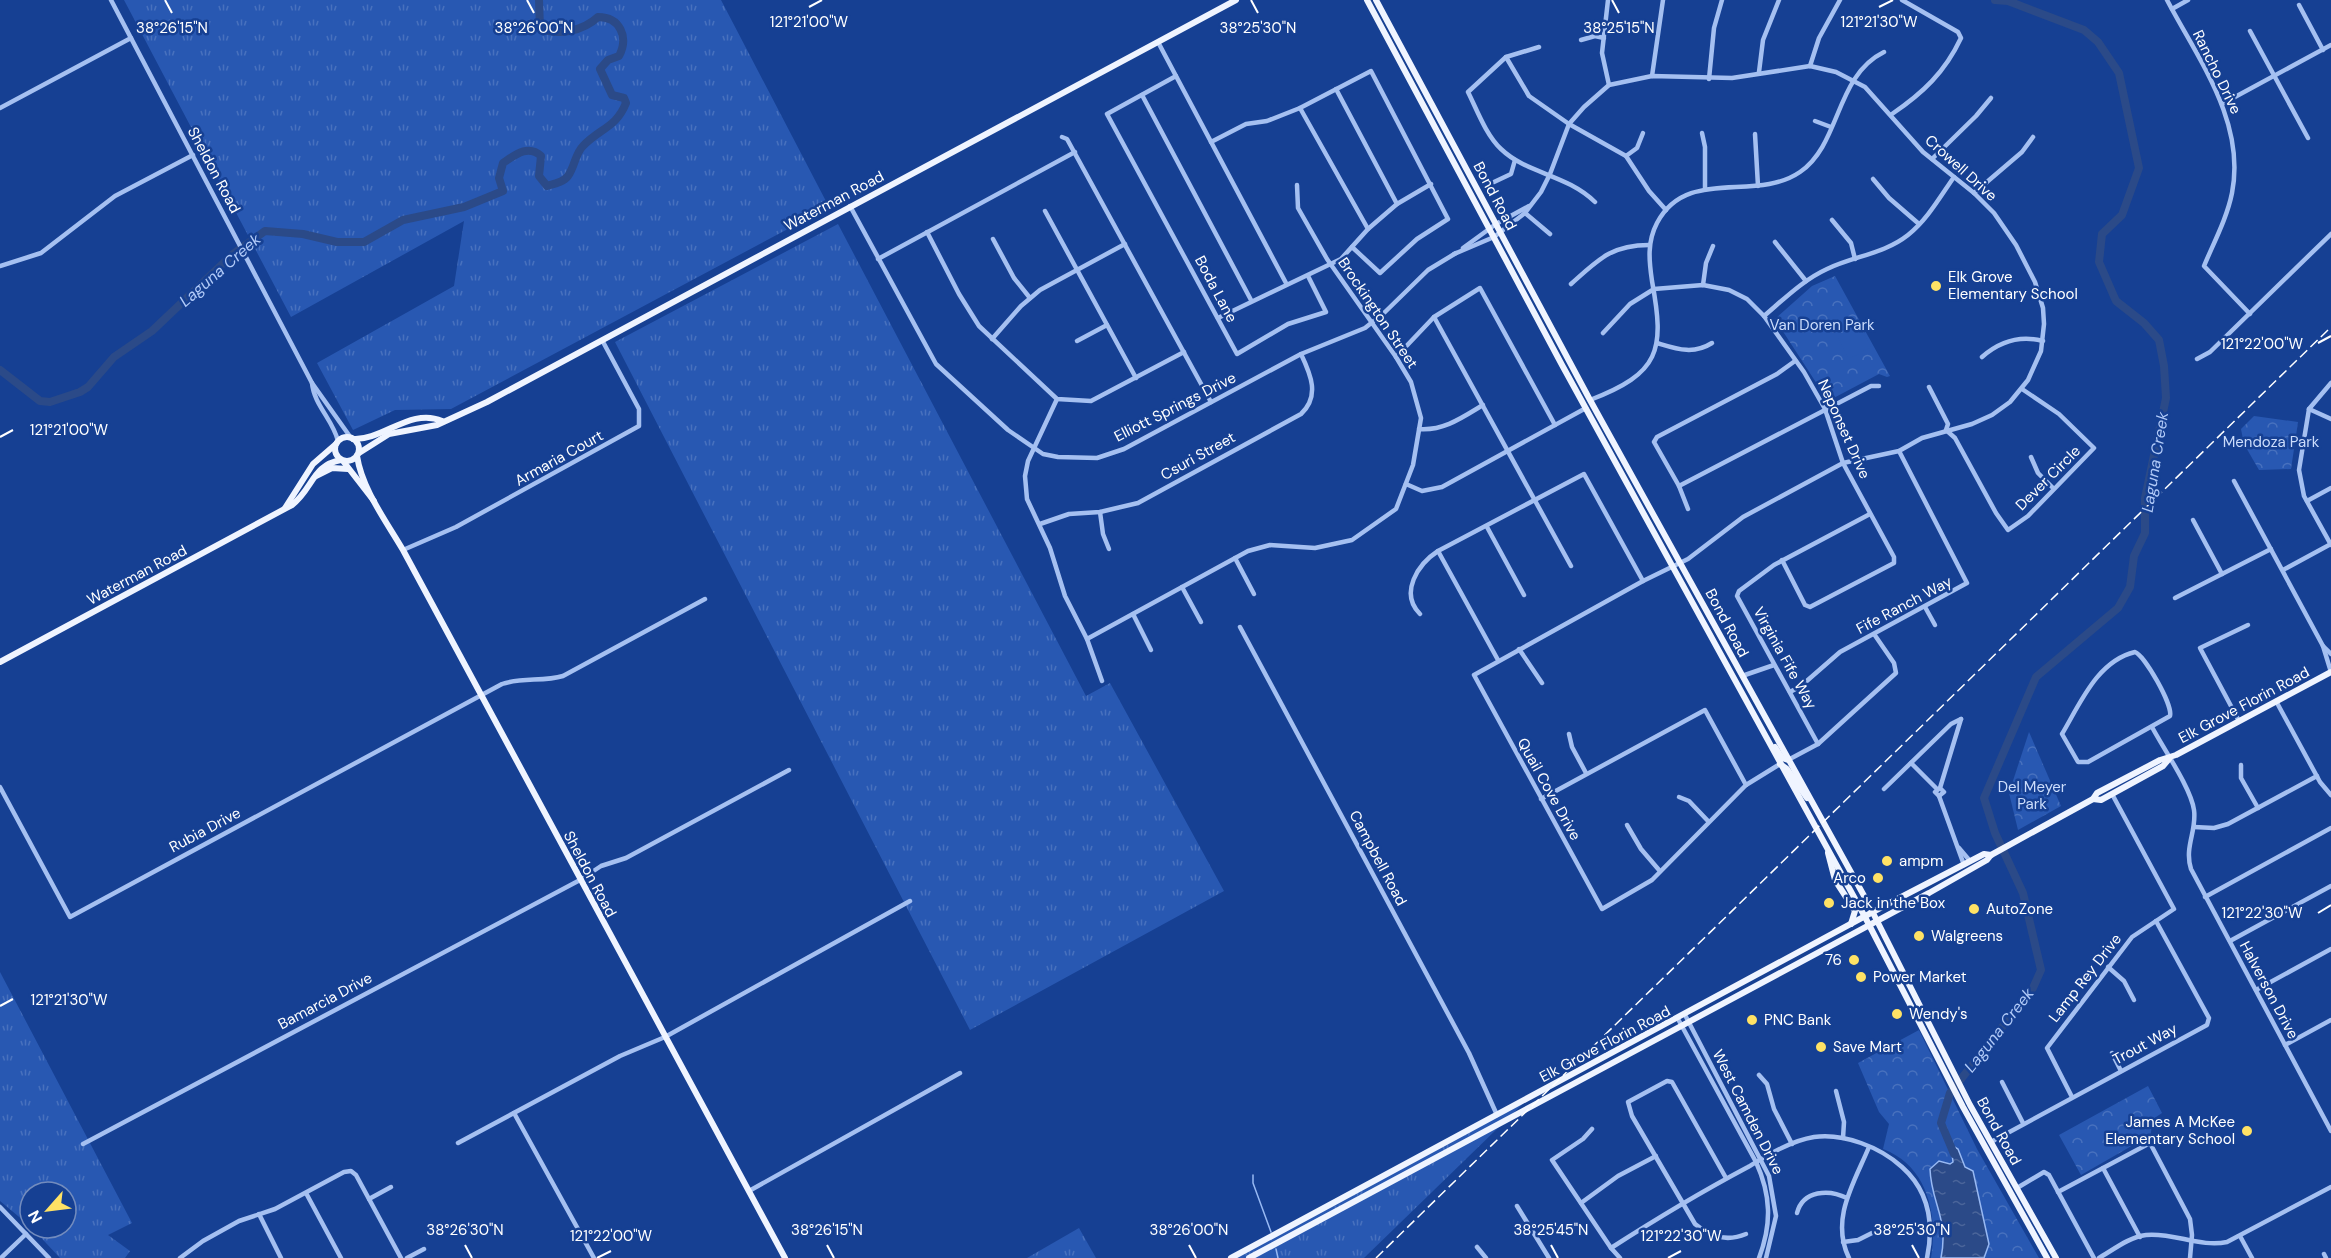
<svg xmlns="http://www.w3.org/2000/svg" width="2331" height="1258" font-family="'DM Sans',sans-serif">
<defs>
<pattern id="grass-tufts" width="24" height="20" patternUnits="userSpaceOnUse" patternTransform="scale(1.5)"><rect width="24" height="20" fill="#2858b2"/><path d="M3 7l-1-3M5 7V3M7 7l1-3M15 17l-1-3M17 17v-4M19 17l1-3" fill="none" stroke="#4871be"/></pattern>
<pattern id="park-crowns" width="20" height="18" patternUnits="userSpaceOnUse" patternTransform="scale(1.5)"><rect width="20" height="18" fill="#2858b2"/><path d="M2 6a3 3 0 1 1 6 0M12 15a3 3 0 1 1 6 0" fill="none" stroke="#4871be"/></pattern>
<pattern id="water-ripples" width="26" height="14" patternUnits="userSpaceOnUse" patternTransform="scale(1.5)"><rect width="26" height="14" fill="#2b4a88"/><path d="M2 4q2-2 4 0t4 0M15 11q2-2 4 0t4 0" fill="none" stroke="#4b659a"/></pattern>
</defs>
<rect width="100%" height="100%" fill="#164093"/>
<g fill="url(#grass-tufts)">
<path d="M124,0H721L829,207L451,409L395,410L353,430L317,363L454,286L464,221L291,317Z"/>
<path d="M838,224L1086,696L1110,683L1224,891L970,1030L615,342Z"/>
<path d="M0,972L132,1223L108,1235L130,1251L125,1258H60L32,1228H66V1192H30V1226L0,1201Z"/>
<path d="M1536,1091L1364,1258H1227Z"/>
<path d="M1079,1228L1096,1258H1027Z"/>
</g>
<g fill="url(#park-crowns)">
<path d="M1835,276L1890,376L1887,377L1879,374L1828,401L1775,319L1812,286Z"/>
<path d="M2254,416L2298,422L2291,469L2259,470L2244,444L2241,429Z"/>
<path d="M2029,732L2061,806L2018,830L2009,793Z"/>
<path d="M1919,1030L1977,1149L2039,1258H1931C1938,1215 1928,1166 1883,1149L1889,1124L1879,1112L1858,1063Z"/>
<path d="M2148,1086L2162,1113L2153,1119L2150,1138L2142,1140L2081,1175L2059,1135Z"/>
</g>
<path fill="#2858b2" d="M1859,325L1871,347L1849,359L1837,336Z"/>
<path fill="url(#water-ripples)" stroke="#98b9f3" stroke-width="1.5" d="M1951,1145L1958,1149L1965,1167L1973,1171L1989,1244L1984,1258H1941C1949,1218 1931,1203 1930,1169L1939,1161L1950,1164L1953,1162Z"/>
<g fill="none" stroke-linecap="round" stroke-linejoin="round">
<g stroke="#98b9f3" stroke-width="1.5">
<path d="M1253,1175V1183L1271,1232"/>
<path d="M1276,1249L1278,1258"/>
</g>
<g stroke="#2b4a88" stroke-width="8">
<path d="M0,370L40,401L50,402L80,392L88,387L114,357L152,331L233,254L265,231L303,234L337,242H364L403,220L464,207L503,191L499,178L503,163C515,155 528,144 541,156L539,176L547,186C554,184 564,182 568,176C575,166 575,154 583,146C600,128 616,128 626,103L624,98L612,95L600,69L608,60L619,56C629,37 620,17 598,17C583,31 558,36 540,28L539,0"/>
<path d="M1954,1154L1941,1123L1950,1093L2033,988L2041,970L2023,893L1995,833L1984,798L2036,677L2118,608L2130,587L2134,556L2145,533V498L2166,398L2164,366L2159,340L2144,323L2116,301L2099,262L2102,234L2122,215L2139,168L2119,73L2098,42L2084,30L2008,1L1995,0"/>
</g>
<g stroke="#a5c0f1" stroke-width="4.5">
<path d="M111,0L312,383L351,438"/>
<path d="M1608,0L1602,53L1609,85"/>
<path d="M2167,0C2198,59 2246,122 2232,193C2227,218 2214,242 2204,266L2250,314"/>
<path d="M2299,5L2323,50"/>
<path d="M2172,9L2188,0"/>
<path d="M2250,31L2308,138"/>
<path d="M1581,40L1595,36L1604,38"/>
<path d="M1158,42L1176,76"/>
<path d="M1539,47L1506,57L1468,92C1477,110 1486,135 1501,149C1527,174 1566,174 1595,202"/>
<path d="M1506,57L1529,96L1569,124L1626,156L1649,191L1666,210"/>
<path d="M1810,66L1819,38L1840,0"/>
<path d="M1759,72L1763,40L1779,0"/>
<path d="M1652,76L1663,0"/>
<path d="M1709,79L1714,28L1722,0"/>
<path d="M1336,89L1397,204"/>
<path d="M1142,95L1251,300"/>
<path d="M2222,104L2331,45"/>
<path d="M0,108L131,38"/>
<path d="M1300,108L1368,229"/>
<path d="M1892,114C1923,93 1945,72 1961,38L1958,32L1902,0"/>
<path d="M1815,121L1831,127"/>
<path d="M1702,133L1705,147V188"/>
<path d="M1755,134L1758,186"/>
<path d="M1062,137L1067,139L1211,402"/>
<path d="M1211,142L1246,124L1267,121L1300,108L1371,71L1448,219L1417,239L1380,273L1352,247"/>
<path d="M1626,156L1637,148L1643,133"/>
<path d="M1932,159L1976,116L1991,98"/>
<path d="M1873,179L1889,198L1919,224"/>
<path d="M1494,182L1511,174L1515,160"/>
<path d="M1974,193L2022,152L2033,137"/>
<path d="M850,206L936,364L1008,430L1043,454L1058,457L1097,458L1124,449L1301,354L1365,328L1385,312L1428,270L1456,253"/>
<path d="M1045,211L1136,378"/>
<path d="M1525,213L1550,234"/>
<path d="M1832,220L1851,243L1855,259"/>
<path d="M927,232L959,294L979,326L1057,399L1091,401L1184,352"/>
<path d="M993,239L1014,278L1030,298"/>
<path d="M1775,242L1806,281"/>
<path d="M1463,248L1496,224L1529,206"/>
<path d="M1454,254L1494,237L1525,213L1541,192L1550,174L1569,124L1584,107L1609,85L1652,76L1732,78L1810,66L1836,72L1865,87L1923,152L1974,193L1994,213L2016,245L2035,282L2043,308L2044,324L2041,351L2028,380L2010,402L1992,415L1972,424L1922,438L1899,451L1843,463L1743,517L1688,559L1643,581L1474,675L1602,909L1652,880L1746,785L1780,764"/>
<path d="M878,259L1075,152"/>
<path d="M0,266L41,253L115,196L193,155"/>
<path d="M1286,283L1176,76L1107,114L1237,354L1288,324L1326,312L1308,276"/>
<path d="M1571,284C1598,260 1611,245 1649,245"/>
<path d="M1703,285L1706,263L1713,246"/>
<path d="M1764,316C1784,299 1803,280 1827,269C1854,256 1884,254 1908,235C1927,220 1940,197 1954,177"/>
<path d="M1434,317L1571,566"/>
<path d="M1218,318L1341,259L1368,229L1397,204L1431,184"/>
<path d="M1603,333L1630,304L1654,289L1703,285L1729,290L1747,299L1764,316L1804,372L1825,409L1843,463L1894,557V563L1810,607L1805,605L1782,560"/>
<path d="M992,339L1021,306L1040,290L1125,244"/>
<path d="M1077,341L1107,325"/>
<path d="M1657,343C1677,349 1693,355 1712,343"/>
<path d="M1396,357L1434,317L1480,288L1555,425"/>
<path d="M1982,357C1999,342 2020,335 2043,341"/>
<path d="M2197,359L2210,352L2331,234"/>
<path d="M312,383C314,405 333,420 338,441"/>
<path d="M2331,383L2309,409L2299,470L2304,496L2331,545"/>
<path d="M1929,387L1948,424L1946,430L1955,438L1996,513L2008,530L2028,516L2094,448L2059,414L2022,389"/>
<path d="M1057,399L1028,461L1025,476L1027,499L1050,548L1065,596L1087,639L1102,681"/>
<path d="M1590,400C1660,373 1665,351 1652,281C1649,261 1647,242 1657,223C1687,166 1755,203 1800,172C1841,144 1835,76 1884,52"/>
<path d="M2309,409L2331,419"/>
<path d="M1419,429C1444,431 1463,417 1483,405"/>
<path d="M2031,457L2038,473L2053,488"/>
<path d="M2234,481L2323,646L2331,672"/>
<path d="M1406,484L1422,491L1442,487L1586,408"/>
<path d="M1679,486L1871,386H1879"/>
<path d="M2307,501L2331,488"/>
<path d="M1688,509L1679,486L1654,442L1657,437L1777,374L1795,361"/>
<path d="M1100,512L1103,534L1109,549"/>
<path d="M2193,520L2222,574"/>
<path d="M1040,524L1069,514L1100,512L1138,503L1301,414C1320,396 1311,375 1301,354"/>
<path d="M1487,527L1524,595"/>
<path d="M403,550L456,527L639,426V409L602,340"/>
<path d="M1438,551L1498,660"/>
<path d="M1235,558L1254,594"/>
<path d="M2283,570L2331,544"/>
<path d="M1182,587L1201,622"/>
<path d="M2175,598L2271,549"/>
<path d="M1925,607L1935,625"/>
<path d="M1133,614L1151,650"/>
<path d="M1420,614C1399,593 1418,564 1438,551L1584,474L1643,581"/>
<path d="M1240,627L1469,1053L1497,1115"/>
<path d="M1087,639L1248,551L1270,545L1315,548L1352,540L1396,509L1413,465L1421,418L1411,382L1396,357L1327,259L1298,208L1297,185"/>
<path d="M2323,646L2331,654"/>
<path d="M1519,649L1542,683"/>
<path d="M2135,652C2145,656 2173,705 2170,716L2088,762H2078L2062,734C2080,704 2097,661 2135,652Z"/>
<path d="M1742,676L1774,665"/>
<path d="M1790,692L1801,686L1840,652L1967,583L1899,451"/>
<path d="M2276,701L2320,782L2331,795"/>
<path d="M2239,721L2200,648L2248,625"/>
<path d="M2152,727C2163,748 2191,788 2194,810C2197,831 2184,847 2191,869L2331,1131"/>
<path d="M1569,734L1572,747L1586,773"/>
<path d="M1818,744L1737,596L1739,591L1774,565L1870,514"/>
<path d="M1788,760L1818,744L1896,673L1894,663L1874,634"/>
<path d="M1911,763L1937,789"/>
<path d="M2241,765V778L2258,808"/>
<path d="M0,787L70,917L502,684C522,677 543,682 563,676L705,599"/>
<path d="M1940,788L1944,792L1939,796L1935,792L1940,788L1961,719"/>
<path d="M1884,789L1951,724L1961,719"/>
<path d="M1939,796L1964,865"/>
<path d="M1679,797L1689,801L1708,821"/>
<path d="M1541,799L1705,710L1746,785"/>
<path d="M1627,825L1641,849L1659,870"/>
<path d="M2194,827L2214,828L2228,824L2317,776"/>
<path d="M1959,848L1970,861"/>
<path d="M2205,897L2331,828"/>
<path d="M2230,941L2331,886"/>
<path d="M2108,967L2124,981L2134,1000"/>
<path d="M2256,990L2331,949"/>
<path d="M1685,1015L1769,1176L1776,1216L1766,1258"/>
<path d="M1678,1019L1756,1162C1771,1195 1772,1224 1759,1258"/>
<path d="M2285,1045L2331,1020"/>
<path d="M2112,1053L2121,1071"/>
<path d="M1759,1075L1767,1084L1774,1109L1792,1144"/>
<path d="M2002,1082L2023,1123"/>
<path d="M1836,1091L1844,1122L1843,1138"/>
<path d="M2072,1097L2047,1048L2132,937L2174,909L2112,794"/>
<path d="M514,1113L594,1258"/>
<path d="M1592,1129L1583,1139L1552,1160L1611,1248L1620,1258"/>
<path d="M1991,1142L2207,1025L2209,1018L2156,921"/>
<path d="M458,1143L620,1056L665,1037L910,901"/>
<path d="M83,1144L580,880L601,866L626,858L789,770"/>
<path d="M2103,1168L2140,1237"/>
<path d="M1726,1178L1672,1082L1667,1081L1628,1102L1632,1116L1695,1224C1710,1237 1727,1242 1746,1234"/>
<path d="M2017,1188L2044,1172L2049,1175L2094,1258"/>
<path d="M749,1191L960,1073"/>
<path d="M2058,1192L2150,1143L2190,1219L2192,1235L2190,1258"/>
<path d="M306,1193L341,1258"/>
<path d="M369,1199L391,1187"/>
<path d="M1581,1203L1618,1176L1656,1156"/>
<path d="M1517,1206L1549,1258"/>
<path d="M0,1207L49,1258"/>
<path d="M1797,1213C1803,1190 1829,1189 1847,1198"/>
<path d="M259,1214L281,1258"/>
<path d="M2240,1236L2252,1258"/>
<path d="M1843,1242L1858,1240L1872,1233"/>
<path d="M1477,1247L1486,1258"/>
<path d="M1611,1248C1656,1219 1701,1192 1748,1167C1768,1155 1790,1141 1814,1137C1844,1133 1880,1147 1902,1167C1929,1191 1934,1224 1927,1258"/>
<path d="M2324,1254L2326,1258"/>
<path d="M1,1258L26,1234"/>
<path d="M180,1258L203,1241L239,1221L275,1209L344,1172L351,1171L356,1175L401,1258"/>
<path d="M407,1258L424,1249"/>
<path d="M1849,1258C1830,1219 1854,1183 1869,1147"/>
<path d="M2099,1258C2113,1250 2129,1237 2146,1235C2173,1232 2201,1248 2227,1242L2331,1187"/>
</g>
<g stroke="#eff4ff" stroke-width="6">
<path d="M1367,0L1562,365L1865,917L1963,1107L2047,1258"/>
<path d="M1376,0L1590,400L1868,903L1970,1105L2056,1258"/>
<circle cx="347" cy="449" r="12"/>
<path d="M353,439C382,441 411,407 442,421"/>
<path d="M359,453L389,434L437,425L487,402L1236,0"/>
<path d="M357,456C362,489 386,521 403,550L785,1258"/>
<path d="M343,461L374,501"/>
<path d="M316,476L332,468L348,469"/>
<path d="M285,508L313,464L336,444"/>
<path d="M0,662L292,505C313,489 312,465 341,460"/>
<path d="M1775,747L1782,758L1788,760"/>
<path d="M1780,764L1787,769L1807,798"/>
<path d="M2093,799L2101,800L2163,766L2169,759"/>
<path d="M1828,853L1835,880L1855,911L1851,924"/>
<path d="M1231,1258L1882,907L1984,854L1991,855"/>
<path d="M1249,1258L1929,893L1987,860L1991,855L2093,799L2097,793L2160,760L2176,755L2331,672"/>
</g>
<path stroke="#fff" stroke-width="1.5" stroke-dasharray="10 4.5" stroke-linecap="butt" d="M1376,1258L2331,327"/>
</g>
<path fill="none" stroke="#fff" stroke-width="2" d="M165,0L172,13M527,0L534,13M1251,0L1258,13M1612,0L1619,13M809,7L822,0M1879,7L1893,0M2318,343L2331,336M0,437L13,430M2318,913L2331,905M0,1006L13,999M465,1245L472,1258M827,1245L834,1258M1189,1245L1196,1258M1551,1245L1558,1258M1912,1245L1919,1258M597,1258L611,1251M1668,1258L1681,1251"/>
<g fill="#ffe265" stroke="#164093" stroke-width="2">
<circle cx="1936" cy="286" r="6"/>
<circle cx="1887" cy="861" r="6"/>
<circle cx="1878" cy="878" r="6"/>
<circle cx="1829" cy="903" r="6"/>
<circle cx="1974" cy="909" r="6"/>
<circle cx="1919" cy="936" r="6"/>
<circle cx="1854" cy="960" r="6"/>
<circle cx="1861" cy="977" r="6"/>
<circle cx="1897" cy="1014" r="6"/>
<circle cx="1752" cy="1020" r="6"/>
<circle cx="1821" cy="1047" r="6"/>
<circle cx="2247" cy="1131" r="6"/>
</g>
<g text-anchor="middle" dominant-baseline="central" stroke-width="5" stroke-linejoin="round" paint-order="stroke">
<g font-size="15" fill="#fff" stroke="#164093">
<text transform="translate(2217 72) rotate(64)">Rancho Drive</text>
<text transform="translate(1961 168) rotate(42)">Crowell Drive</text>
<text transform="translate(214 170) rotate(62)">Sheldon Road</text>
<text transform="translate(1495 196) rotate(62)">Bond Road</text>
<text transform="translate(834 201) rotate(-28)">Waterman Road</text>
<text transform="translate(1216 289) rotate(62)">Boda Lane</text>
<text transform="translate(1378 313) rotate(56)">Brockington Street</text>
<text transform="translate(1175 407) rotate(-27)">Elliott Springs Drive</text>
<text transform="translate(1844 429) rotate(66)">Neponset Drive</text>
<text transform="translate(1198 456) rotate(-29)">Csuri Street</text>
<text transform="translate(559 458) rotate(-29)">Armaria Court</text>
<text transform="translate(2048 478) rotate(-45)">Dever Circle</text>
<text transform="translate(137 575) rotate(-28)">Waterman Road</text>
<text transform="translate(1904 605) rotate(-28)">Fife Ranch Way</text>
<text transform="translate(1727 623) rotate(62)">Bond Road</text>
<text transform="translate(1785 658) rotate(61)">Virginia Fife Way</text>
<text transform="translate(2244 705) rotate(-28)">Elk Grove Florin Road</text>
<text transform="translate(1549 789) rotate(61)">Quail Cove Drive</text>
<text transform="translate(205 830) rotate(-28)">Rubia Drive</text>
<text transform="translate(1378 858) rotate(62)">Campbell Road</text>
<text transform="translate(590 874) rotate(62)">Sheldon Road</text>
<text transform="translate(2085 978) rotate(-52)">Lamp Rey Drive</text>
<text transform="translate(2269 990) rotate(62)">Halverson Drive</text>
<text transform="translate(325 1001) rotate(-28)">Bamarcia Drive</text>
<text transform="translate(1605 1044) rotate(-28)">Elk Grove Florin Road</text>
<text transform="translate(2145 1044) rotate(-28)">Trout Way</text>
<text transform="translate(1748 1112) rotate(63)">West Camden Drive</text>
<text transform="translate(1999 1131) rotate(61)">Bond Road</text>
</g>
<g font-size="15" fill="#fff" stroke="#164093" text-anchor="start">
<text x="1948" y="277">Elk Grove<tspan x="1948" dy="17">Elementary School</tspan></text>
<text x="1899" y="861">ampm</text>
<text x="1866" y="878" text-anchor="end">Arco</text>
<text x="1841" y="903">Jack in the Box</text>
<text x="1986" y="909">AutoZone</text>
<text x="1931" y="936">Walgreens</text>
<text x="1842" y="960" text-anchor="end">76</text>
<text x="1873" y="977">Power Market</text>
<text x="1909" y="1014">Wendy's</text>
<text x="1764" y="1020">PNC Bank</text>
<text x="1833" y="1047">Save Mart</text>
<text x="2235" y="1122" text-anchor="end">James A McKee<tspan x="2235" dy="17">Elementary School</tspan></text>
</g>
<g font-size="15" fill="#ccddfc" stroke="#164093">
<text x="1822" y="325">Van Doren Park</text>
<text x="2271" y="442">Mendoza Park</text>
<text x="2032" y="787">Del Meyer<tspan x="2032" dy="17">Park</tspan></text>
</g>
<g font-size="16" font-style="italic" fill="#b1caf8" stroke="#164093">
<text transform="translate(220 270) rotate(-41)">Laguna Creek</text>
<text transform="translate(2155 462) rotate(-81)">Laguna Creek</text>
<text transform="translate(1999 1030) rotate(-52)">Laguna Creek</text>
</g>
</g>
<g font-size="15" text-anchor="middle" fill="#fff" stroke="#164093" stroke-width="5" stroke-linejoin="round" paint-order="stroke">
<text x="1879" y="27">121°21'30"W</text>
<text x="809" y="27">121°21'00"W</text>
<text x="172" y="33">38°26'15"N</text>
<text x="534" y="33">38°26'00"N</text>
<text x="1258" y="33">38°25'30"N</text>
<text x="1619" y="33">38°25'15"N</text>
<text x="2262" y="349">121°22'00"W</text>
<text x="69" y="435">121°21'00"W</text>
<text x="2262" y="918">121°22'30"W</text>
<text x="69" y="1005">121°21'30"W</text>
<text x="465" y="1235">38°26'30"N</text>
<text x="827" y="1235">38°26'15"N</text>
<text x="1189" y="1235">38°26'00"N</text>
<text x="1551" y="1235">38°25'45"N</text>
<text x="1912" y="1235">38°25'30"N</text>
<text x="611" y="1241">121°22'00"W</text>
<text x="1681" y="1241">121°22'30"W</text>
</g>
<g transform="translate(48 1210) rotate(242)"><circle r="28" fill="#164093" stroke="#738cbe" stroke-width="1.5"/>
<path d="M0-4.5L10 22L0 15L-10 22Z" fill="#ffe265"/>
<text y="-9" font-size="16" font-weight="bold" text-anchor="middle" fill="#ffffff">N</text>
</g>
</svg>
